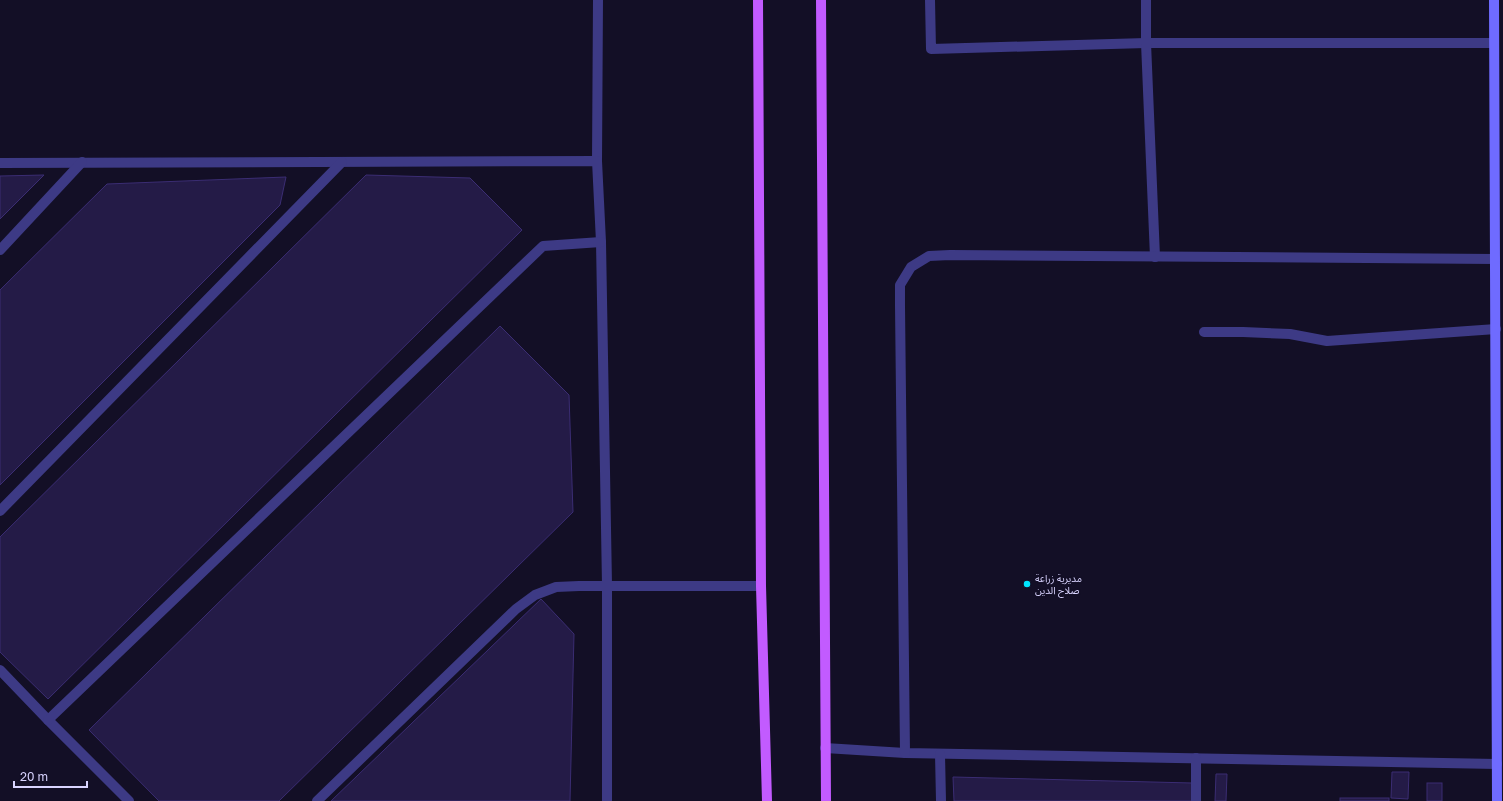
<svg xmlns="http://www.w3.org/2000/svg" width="1503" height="801" font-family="'Golos Text','Noto Sans Arabic',sans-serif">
<rect width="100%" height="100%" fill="#130f26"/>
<g fill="#241b47" stroke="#3b2d73">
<path d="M44,175L0,219V176Z"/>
<path d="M366,175L470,178L522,230L48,699L0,652V537Z"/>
<path d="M286,177L280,205L0,485V290L107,184Z"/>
<path d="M500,326L569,395L573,512L279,801H159L89,730Z"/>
<path d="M541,599L574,634L570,801H331Z"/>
<path d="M1392,772H1409L1408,799L1391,798Z"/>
<path d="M1216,774H1227L1226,801H1215Z"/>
<path d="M953,777L1192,783V801H954Z"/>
<rect x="1427" y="783" width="15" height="18"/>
<rect x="1340" y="798" width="49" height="3"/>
</g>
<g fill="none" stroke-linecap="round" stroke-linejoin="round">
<path stroke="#3d3a85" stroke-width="10" d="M1204,332H1243L1290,334L1327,341L1496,329"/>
<g stroke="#3d3a85" stroke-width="10">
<path d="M930,0L931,49L1146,43H1494"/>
<path d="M1146,0V43L1155,257"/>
<path d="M597,161L598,0"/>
<path d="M0,163L597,161L601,242L607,585V801"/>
<path d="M0,250L82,162"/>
<path d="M0,511L342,162"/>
<path d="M0,670L48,720L129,801"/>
<path d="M48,720L543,246L601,242"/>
<path d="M825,748L905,753L1497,764"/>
<path d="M905,753L900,306V285L911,267L929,256L950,255L1495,259"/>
<path d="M940,754L941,801"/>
<path d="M317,801L516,609L535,595L556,587L579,586H761"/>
<path d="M1196,801V758"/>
</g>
<path stroke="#6f6bff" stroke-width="10" d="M1494,0L1497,801"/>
<g stroke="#c25bff" stroke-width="10">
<path d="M758,0L761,586L767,801"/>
<path d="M821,0L826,801"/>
</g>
</g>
<circle fill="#00e5ff" stroke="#130f26" stroke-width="1.5" cx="1027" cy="584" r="4"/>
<g text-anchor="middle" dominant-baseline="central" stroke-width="3.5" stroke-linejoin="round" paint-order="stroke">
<g font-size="10" fill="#d9d4ff" stroke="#130f26" text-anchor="start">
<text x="1035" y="578">مديرية زراعة<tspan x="1035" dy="12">صلاح الدين</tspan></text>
</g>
</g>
<path d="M14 781v6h73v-6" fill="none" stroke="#d9d4ff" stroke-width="2"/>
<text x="20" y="781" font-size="12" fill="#d9d4ff" stroke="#130f26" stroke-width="3" paint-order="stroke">20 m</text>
</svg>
